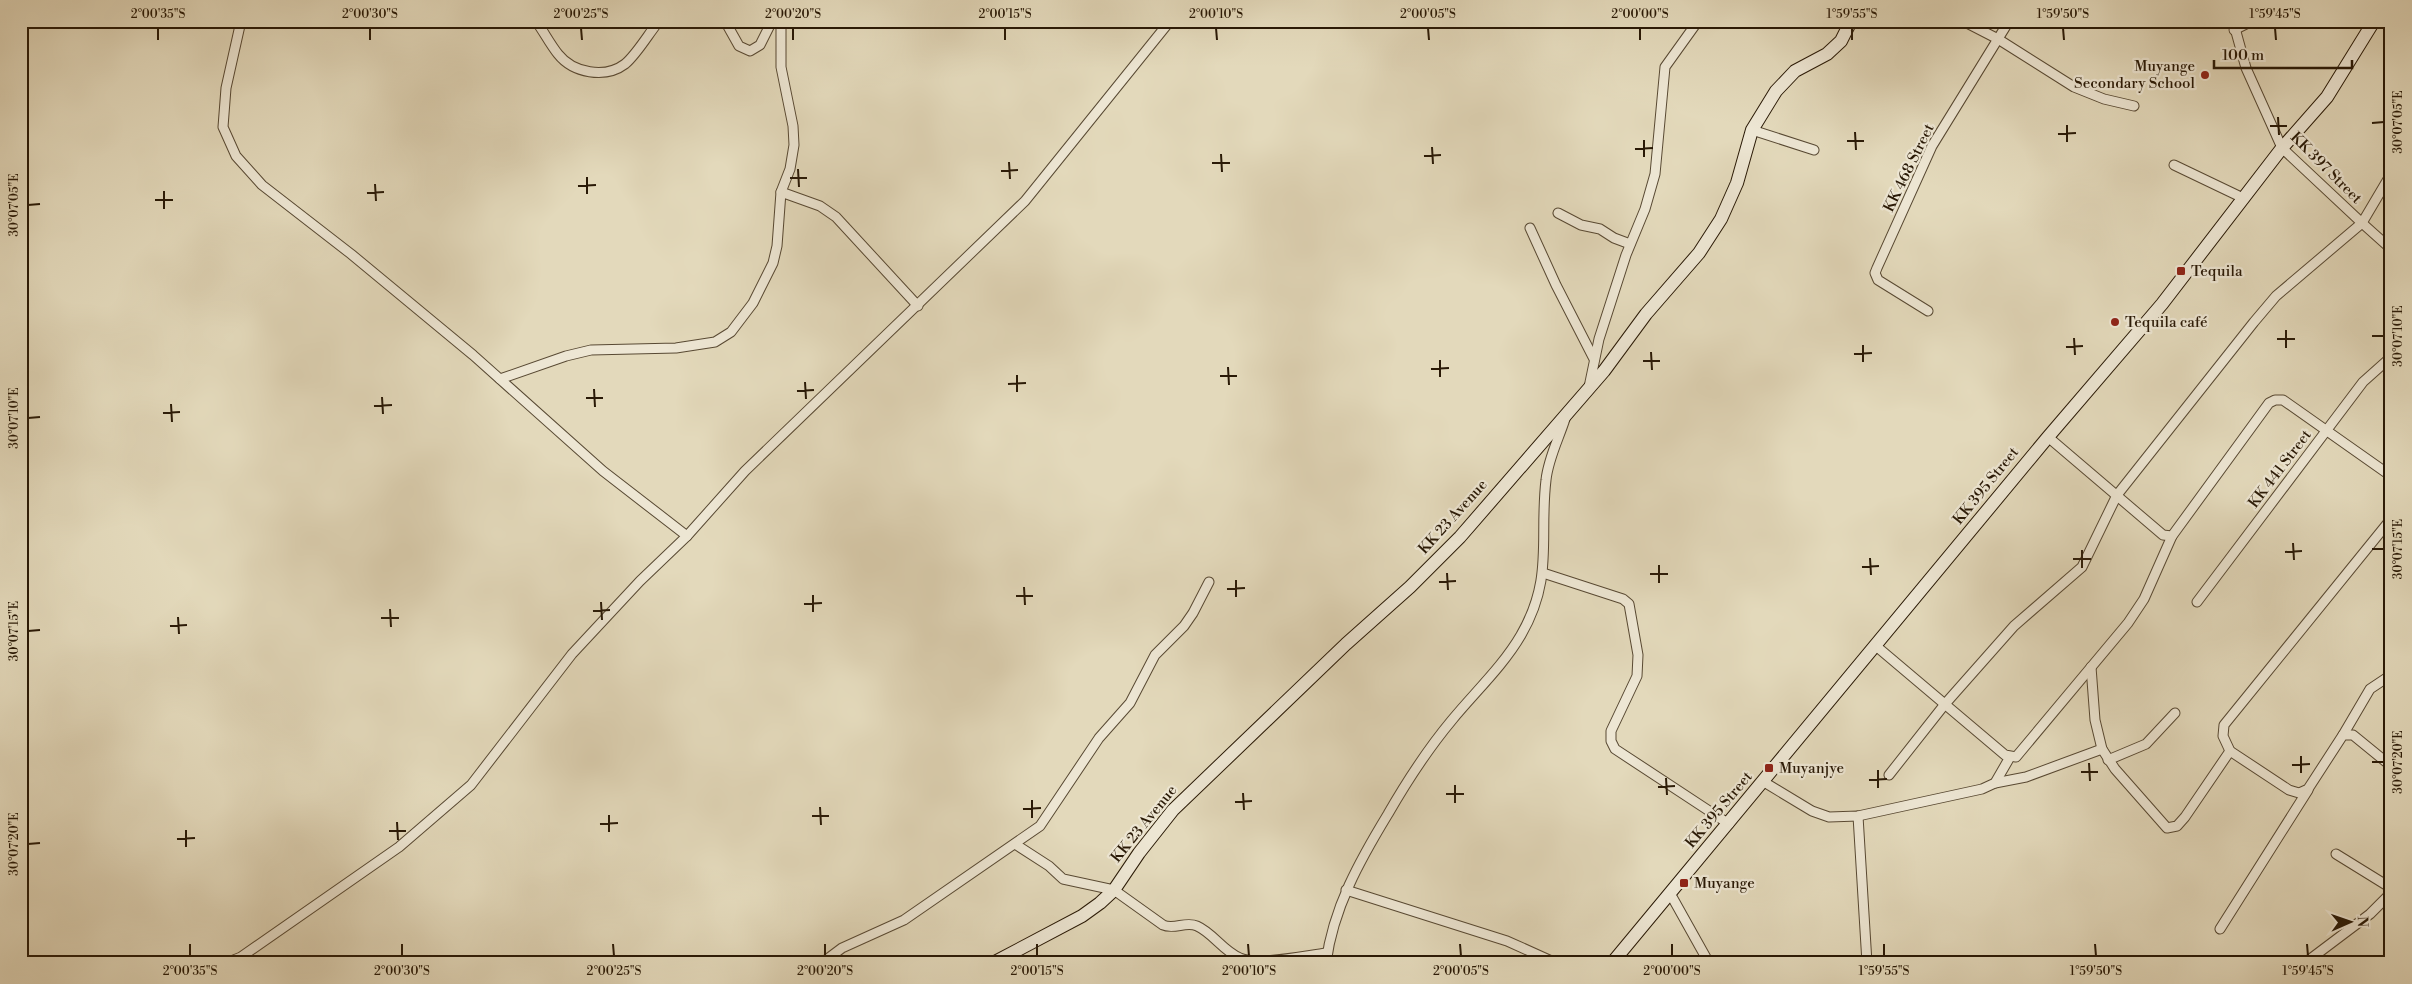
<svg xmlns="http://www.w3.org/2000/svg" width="2412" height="984" font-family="'Libre Bodoni',serif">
<rect width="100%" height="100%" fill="#e3d9bb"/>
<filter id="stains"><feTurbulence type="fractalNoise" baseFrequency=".004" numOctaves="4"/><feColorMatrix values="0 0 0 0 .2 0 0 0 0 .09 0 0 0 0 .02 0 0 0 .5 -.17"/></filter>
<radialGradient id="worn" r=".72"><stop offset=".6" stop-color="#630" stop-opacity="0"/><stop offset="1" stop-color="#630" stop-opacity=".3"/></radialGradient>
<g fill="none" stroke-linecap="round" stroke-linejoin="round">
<defs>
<g id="street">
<path d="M241,21L226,88L223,127L236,156L262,185L351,254L473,355L603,471L687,536L745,471L1025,201L1170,21"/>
<path d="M536,21C544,32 550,44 558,54C573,73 605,79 625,64C637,54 649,33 659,21"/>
<path d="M725,21L739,46L750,51L760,45L772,21"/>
<path d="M1963,21L1998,39L2074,87L2104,99L2134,106"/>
<path d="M2233,21L2246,68L2282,148L2362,223L2391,174"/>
<path d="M2234,30L2252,21"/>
<path d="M1752,130L1814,150"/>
<path d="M2174,165L2243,198"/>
<path d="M781,192L820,206L836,217L918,306"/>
<path d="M1558,213L1581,225L1600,229L1614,238L1630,244"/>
<path d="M1530,228L1556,285L1594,359"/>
<path d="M1928,311L1878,280L1875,273L1877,268L1932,146L2009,21"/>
<path d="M500,379L566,356L591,350L676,348L715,342L731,332L753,303L773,263L777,246L781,192L790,169L794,145L793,126L781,67V21"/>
<path d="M1589,387L1599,339L1626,255L1645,209L1655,174L1665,67L1698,21"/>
<path d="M2048,437L2163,535L2172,536L2269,403L2275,400H2283L2391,476"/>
<path d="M2391,519L2224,725L2223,736L2230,751L2289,790L2299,793L2308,789L2343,735H2353L2391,766"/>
<path d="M1543,573L1623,599L1629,604L1638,655L1637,676L1611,731V741L1615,749L1729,824"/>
<path d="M2197,602L2363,382L2391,357"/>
<path d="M1876,646L2005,755L2016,757L2128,623L2144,599L2172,536"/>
<path d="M2091,667L2095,720L2102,749L2115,769L2167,828L2177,826L2185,817L2230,751"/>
<path d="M2343,735L2370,689L2391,675"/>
<path d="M2108,760L2146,744L2175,713"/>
<path d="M1889,775L1945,704L2014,626L2082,567L2117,495L2254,322L2276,296L2362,223L2391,249"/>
<path d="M1764,782L1812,811L1829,817L1858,816L1982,789L1995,783L2010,757"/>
<path d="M1995,783L2026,777L2102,749"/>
<path d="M1858,816L1867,963"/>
<path d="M1015,844L1049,866L1063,879L1114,890L1163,925C1174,930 1186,921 1197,926C1213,933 1223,951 1240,958C1258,966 1307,955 1327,953"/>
<path d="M2336,854L2391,888"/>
<path d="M1346,890L1507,941L1556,963"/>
<path d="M1671,895L1709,963"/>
<path d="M2220,929L2308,790"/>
<path d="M226,963L241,957L399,847L471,785L572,654L640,581L687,536"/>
<path d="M822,963L842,948L904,920L1040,826L1099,738L1130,703L1155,655L1184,626L1193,613L1209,582"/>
<path d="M1326,963C1333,908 1360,860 1388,814C1407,781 1427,750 1452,720C1475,692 1503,666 1521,635C1554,578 1539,539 1546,480C1548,459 1559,438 1565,419"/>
<path d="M2305,963L2370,914L2391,893"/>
</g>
<g id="secondary">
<path d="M993,963L1082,916L1100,903L1114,890L1139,853L1173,810L1346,644L1410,587L1460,537L1604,371L1646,314L1699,253L1721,219L1737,183L1752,130L1776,91L1795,71L1827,54L1841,41L1851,21"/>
<path d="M1612,963L2048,437L2162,304L2282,148L2327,97L2374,21"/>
</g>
</defs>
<use href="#street" stroke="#584933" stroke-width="11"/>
<use href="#secondary" stroke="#291906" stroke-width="14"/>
<use href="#street" stroke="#ede6d3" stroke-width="9"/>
<use href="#secondary" stroke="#ede6d3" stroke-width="12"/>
</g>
<path fill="none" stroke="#291906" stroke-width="2" d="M158,28V40M370,28V40M581,28L582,40M793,28V40M1005,28V40M1216,28L1217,40M1428,28L1429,40M1640,28V40M1852,28V40M2063,28L2064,40M2275,28L2276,40M2278,117L2279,135M2372,123L2384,122M2067,125V142M2270,126H2287M1855,132L1856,150M2058,134L2076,133M1644,140V157M1847,141H1864M1432,147L1433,164M1635,149L1653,148M1221,154L1222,172M1424,156L1441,155M1009,162L1010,179M1212,163H1230M798,169L799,187M1001,171L1018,170M587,177V194M790,178H807M375,184L376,201M578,186L596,185M164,191V209M367,193L384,192M155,200H173M28,205L40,204M2286,330V348M2372,336H2384M2074,338L2075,355M2277,339H2295M1863,345V362M2066,347L2083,346M1651,352L1652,370M1854,354L1872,353M1440,360V377M1643,361H1660M1228,367L1229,385M1431,369L1449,368M1017,375V392M1220,376H1237M805,382L806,399M1008,384L1026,383M594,389L595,407M797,391L814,390M382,397L383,414M586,398H603M171,404L172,422M374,406L392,405M163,413L180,412M28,418L40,417M2293,543L2294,560M2372,549H2384M2082,550V568M2285,552L2302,551M1870,558L1871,575M2073,559H2091M1659,565V583M1862,567L1879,566M1447,573L1448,590M1650,574H1668M1236,580V597M1439,582L1456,581M1024,587L1025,605M1227,589L1245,588M813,595V612M1016,596H1033M601,602L602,620M804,604L822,603M390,609L391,627M593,611L610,610M178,617L179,634M381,618H399M170,626L187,625M28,631L40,630M2301,756V773M2372,762H2384M2089,763L2090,781M2292,765L2310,764M1878,770V788M2081,772H2098M1666,778L1667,795M1869,780L1887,779M1455,785V803M1658,787L1675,786M1243,793L1244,810M1446,794H1464M1032,800V818M1235,802L1252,801M820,807L821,825M1023,809L1041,808M609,815V832M812,816H829M397,822L398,840M600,824L618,823M186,830V847M389,831H406M177,839L195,838M28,844L40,843M190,944V956M402,944V956M613,944L614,956M825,944V956M1037,944V956M1248,944L1249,956M1460,944L1461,956M1672,944V956M1884,944V956M2095,944L2096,956M2307,944L2308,956"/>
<g fill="#8f2418" stroke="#ede6d3" stroke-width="2">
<circle cx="2205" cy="75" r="5"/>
<rect x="2176" y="266" width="10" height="10" rx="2.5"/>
<circle cx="2115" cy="322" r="5"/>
<rect x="1764" y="763" width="10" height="10" rx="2.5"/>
<rect x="1679" y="878" width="10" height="10" rx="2.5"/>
</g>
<g text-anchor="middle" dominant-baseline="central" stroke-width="4.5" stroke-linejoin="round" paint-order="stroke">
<g font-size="15" fill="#291906" stroke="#ede6d3" text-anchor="start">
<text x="2195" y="66" text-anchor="end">Muyange<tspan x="2195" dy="17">Secondary School</tspan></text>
<text x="2191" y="271">Tequila</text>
<text x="2125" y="322">Tequila café</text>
<text x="1779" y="768">Muyanjye</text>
<text x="1694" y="883">Muyange</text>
</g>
<g font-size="15" fill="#291906" stroke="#ede6d3">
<text transform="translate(1909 168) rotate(-64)">KK 468 Street</text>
<text transform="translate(2326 168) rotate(45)">KK 397 Street</text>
<text transform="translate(2280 469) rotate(-53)">KK 441 Street</text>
<text transform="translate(1986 486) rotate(-51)">KK 395 Street</text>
<text transform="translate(1453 517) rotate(-48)">KK 23 Avenue</text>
<text transform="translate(1719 810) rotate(-50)">KK 395 Street</text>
<text transform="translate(1144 824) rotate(-51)">KK 23 Avenue</text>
</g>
</g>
<rect width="2412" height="984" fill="none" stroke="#e3d9bb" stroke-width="55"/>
<g transform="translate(2350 922) rotate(88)" stroke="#ede6d3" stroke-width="4" paint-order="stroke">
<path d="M0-4L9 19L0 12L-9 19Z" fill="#291906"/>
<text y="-8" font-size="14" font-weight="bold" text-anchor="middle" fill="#291906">N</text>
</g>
<path d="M2214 60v8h138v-8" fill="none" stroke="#291906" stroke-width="2.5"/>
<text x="2222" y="60" font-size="15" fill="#291906" stroke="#ede6d3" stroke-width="4" paint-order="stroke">100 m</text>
<rect x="28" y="28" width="2356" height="928" fill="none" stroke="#291906" stroke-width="2"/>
<g font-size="12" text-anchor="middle" fill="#291906">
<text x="158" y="18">2°00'35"S</text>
<text x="370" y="18">2°00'30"S</text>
<text x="581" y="18">2°00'25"S</text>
<text x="793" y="18">2°00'20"S</text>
<text x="1005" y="18">2°00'15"S</text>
<text x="1216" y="18">2°00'10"S</text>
<text x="1428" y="18">2°00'05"S</text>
<text x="1640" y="18">2°00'00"S</text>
<text x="1852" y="18">1°59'55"S</text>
<text x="2063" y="18">1°59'50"S</text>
<text x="2275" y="18">1°59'45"S</text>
<text transform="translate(2398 122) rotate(-90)" y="4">30°07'05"E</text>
<text transform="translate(14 205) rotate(-90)" y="4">30°07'05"E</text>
<text transform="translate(2398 336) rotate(-90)" y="4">30°07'10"E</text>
<text transform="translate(14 418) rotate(-90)" y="4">30°07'10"E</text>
<text transform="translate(2398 549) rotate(-90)" y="4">30°07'15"E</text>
<text transform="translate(14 631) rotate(-90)" y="4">30°07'15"E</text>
<text transform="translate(2398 762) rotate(-90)" y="4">30°07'20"E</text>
<text transform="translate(14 844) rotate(-90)" y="4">30°07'20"E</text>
<text x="190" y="975">2°00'35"S</text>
<text x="402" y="975">2°00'30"S</text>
<text x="614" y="975">2°00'25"S</text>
<text x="825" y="975">2°00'20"S</text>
<text x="1037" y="975">2°00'15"S</text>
<text x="1249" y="975">2°00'10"S</text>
<text x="1461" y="975">2°00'05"S</text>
<text x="1672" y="975">2°00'00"S</text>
<text x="1884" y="975">1°59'55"S</text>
<text x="2096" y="975">1°59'50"S</text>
<text x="2308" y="975">1°59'45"S</text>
</g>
<rect width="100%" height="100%" filter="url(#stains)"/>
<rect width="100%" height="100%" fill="url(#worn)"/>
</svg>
